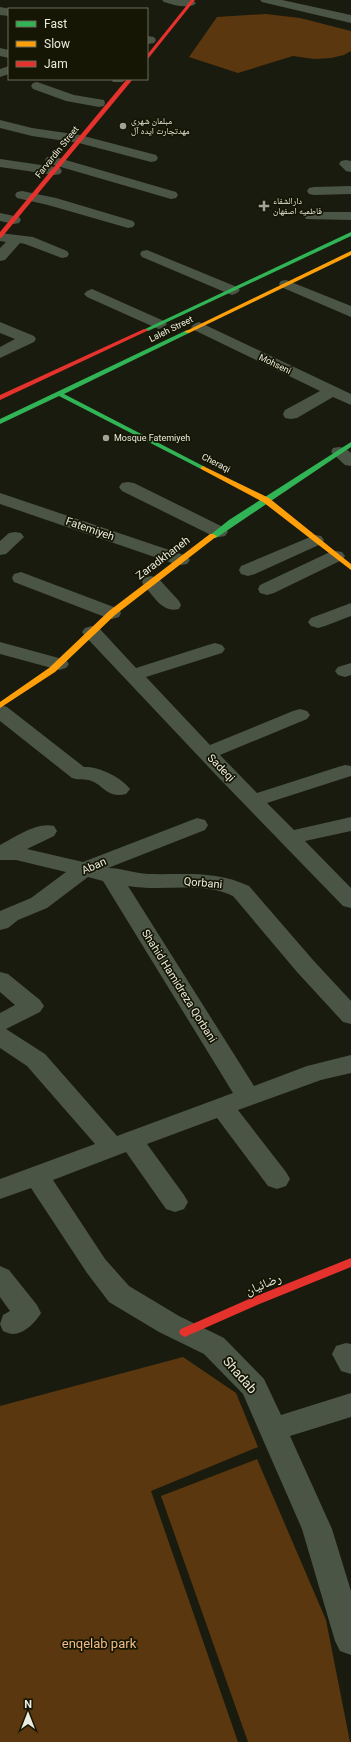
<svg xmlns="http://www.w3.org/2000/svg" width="351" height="1742" font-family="Roboto,'Noto Naskh Arabic',sans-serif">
<rect width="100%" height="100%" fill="#1a1b0f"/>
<g fill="#5a370e">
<path d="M266,14L300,18L351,31V51L344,55L331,58L314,59L293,56L238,73L189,57L217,17Z"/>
<path d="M183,1357L236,1393L258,1447L151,1491L238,1742H0V1406Z"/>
<path d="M257,1459L326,1620L350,1742H248L161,1496Z"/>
</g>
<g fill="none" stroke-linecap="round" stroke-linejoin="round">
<g fill="#4b5545" fill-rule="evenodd">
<path d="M162,0H192L196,3L194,5C185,8 173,5 164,2Z"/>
<path d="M260,0H282L351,15V23L266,3L262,2Z"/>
<path d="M0,7L11,9H9V16L0,15Z"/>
<path d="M147,36L154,37L156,40L154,43L147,44Z"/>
<path d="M0,48L9,50V58L0,56Z"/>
<path d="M9,66V74L0,77V69Z"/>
<path d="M111,79H125L123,82H113Z"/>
<path d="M37,82L74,95L104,100L105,103L104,106L99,107L66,101L33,89L31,86L33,83Z"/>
<path d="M0,120L32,128L80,135L156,155L158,158L156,161L151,162L79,143L32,136L0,128Z"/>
<path d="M52,156L176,192L178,195L176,198L171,199L47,163L45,160L47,157Z"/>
<path d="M0,159L55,167L60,168L62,171L60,174L55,175L0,167Z"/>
<path d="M346,160L351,161V172L346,171L339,164L341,161Z"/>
<path d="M351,186V194L314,195L309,194L307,191L309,188L314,187Z"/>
<path d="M22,191L56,198L133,221L135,224L133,227L128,228L48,205L17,198L15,195L17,192Z"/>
<path d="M311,212H351V220L306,219L304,216L306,213Z"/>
<path d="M0,213L19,217L21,220L19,223L14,224L0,221Z"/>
<path d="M0,233L33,237L67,251L69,254L67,257L62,258L25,244L20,243L5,260L0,261V248L6,242L0,241Z"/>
<path d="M147,250L237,287L240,290L237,293L232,295L227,293L142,257L140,254L142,251Z"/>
<path d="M286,280L351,306V317L281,287L279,284L281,281Z"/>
<path d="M92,289L164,321L167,324L164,327L159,329L154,327L87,297L84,294L87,291Z"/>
<path d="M0,322L34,336L36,339L34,342L0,358V347L15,339L0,333Z"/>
<path d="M199,322L351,394V405L333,397L297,418L291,419L285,418L283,414L285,410L320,391L194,330L191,327L194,324Z"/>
<path d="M339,447L345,448L351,453V466L345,465L331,452L333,448Z"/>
<path d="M128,482L134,483L225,528L228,532L225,536L219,537L213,536L122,491L119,487L122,483Z"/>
<path d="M0,493L187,556L190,560L187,564L181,565L175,564L0,504Z"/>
<path d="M15,532L21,533L24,537L6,554L0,555V541L9,533Z"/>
<path d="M315,535L321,536L324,540L321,544L255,574L248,576L241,574L239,570L241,566Z"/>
<path d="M336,551L342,552L345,556L342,560L274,593L267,595L260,593L258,589L260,585L330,552Z"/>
<path d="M21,572L119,609L121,613L119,617L112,619L105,617L14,582L12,578L14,574Z"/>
<path d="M151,576L158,578L179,601L181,605L179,609C162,613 155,597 144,586L142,582L144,578Z"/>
<path d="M351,603V616L325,626L318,628L311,626L308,622L311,618Z"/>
<path d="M92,626L99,628L136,668L208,645L215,643L222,645L225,649L222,653L146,677L210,745L293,711L300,709L307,711L310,715L307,719L220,755L257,793L338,767L345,765L351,766V776L267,803L294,830L351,817V831L305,841L351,888V908L343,906L218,777L85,636L82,632L85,628Z"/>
<path d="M0,642L66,660L69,664L66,668L59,670L0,654Z"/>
<path d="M351,663V675L345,677L338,675L335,671L338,667Z"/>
<path d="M0,705L7,707L84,767C98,766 121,777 130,789L126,794C106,799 103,783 88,780C83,779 77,780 72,778L0,721Z"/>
<path d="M197,818L205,820L208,825L205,830L108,868C121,868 134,873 148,874C185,875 214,870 249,886L313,960L351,1001V1024L343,1022L297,972L233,896C200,881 163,892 128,886L254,1086L307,1066L351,1055V1073L321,1080L238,1110L286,1172L290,1179L286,1186L277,1189L268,1186L217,1118L147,1144L184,1195L188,1202L184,1209L175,1212L166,1209L126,1152L53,1180L105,1259L129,1286L179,1316L224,1338L264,1379L281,1415L351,1393V1417L290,1436L332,1529L351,1591V1655L340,1651L335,1641L302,1529L243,1394L204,1354L159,1332L109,1302L87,1273L31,1188L0,1199V1179L95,1144L27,1066L0,1048V1013L15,1005L0,992V972L8,974L40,1000L44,1006L40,1012L6,1029L45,1054L117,1136L233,1093L103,881L88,877L47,908L18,920L8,928L0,930V911L31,898L66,872L16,860H0V845C16,837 36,822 54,826L57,831L54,836L27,849L83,862Z"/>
<path d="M0,1266L9,1270L37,1305L41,1313C36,1322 24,1334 13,1334C10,1334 6,1332 3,1331L0,1324L3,1315L10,1311L0,1297Z"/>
<path d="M346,1343L351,1344V1374L341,1371L332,1354L336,1346Z"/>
</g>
<g fill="#30b455" fill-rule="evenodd">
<path d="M351,232V236L148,331L143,330Z"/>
<path d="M187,330L189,331V333L64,394L205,467V469H201L59,396L0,424V419Z"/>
<path d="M351,442V447L216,538H213L209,536L229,520Z"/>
</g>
<g fill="#ff9f0a" fill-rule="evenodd">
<path d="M351,251V255L189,333L184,332Z"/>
<path d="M203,466L269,498L351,564V570L263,502L201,469V467Z"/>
<path d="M210,534H213L217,536L115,615L55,672L0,708V702L49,668L109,611Z"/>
</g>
<g fill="#e5322d" fill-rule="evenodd">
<path d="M191,0H195L147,60V55Z"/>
<path d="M127,79H133L2,237L0,238V232Z"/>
<path d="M144,329L149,330L0,400V395Z"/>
<path d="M351,1258V1267L257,1305L189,1335L185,1337L181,1335L179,1332L181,1329L249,1299Z"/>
</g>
</g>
<g fill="#a2a396" stroke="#151603" stroke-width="1.5">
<circle cx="123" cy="126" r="4"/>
<path d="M262 200h4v4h4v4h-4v4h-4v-4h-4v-4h4z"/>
<circle cx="106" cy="438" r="4"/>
</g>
<g text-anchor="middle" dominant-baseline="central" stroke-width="3.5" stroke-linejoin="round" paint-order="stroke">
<g font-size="9" fill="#ebecdf" stroke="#151603" text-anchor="start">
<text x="131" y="121">مبلمان شهری<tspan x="131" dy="10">مهدتجارت ایده آل</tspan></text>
<text x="273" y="201">دارالشفاء<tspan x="273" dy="10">فاطمیه اصفهان</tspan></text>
<text x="114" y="438">Mosque Fatemiyeh</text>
</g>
<g font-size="9" fill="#ebecdf" stroke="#151603">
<text transform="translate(57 152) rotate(-51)">Farvardin Street</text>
<text transform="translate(171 329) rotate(-26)">Laleh Street</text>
<text transform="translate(275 364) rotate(26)">Mohseni</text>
<text transform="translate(216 463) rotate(27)">Cheraqi</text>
</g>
<g font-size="11" fill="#ebecdf" stroke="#151603">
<text transform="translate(90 529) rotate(19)">Fatemiyeh</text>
<text transform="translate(163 558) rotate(-37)">Zaradkhaneh</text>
<text transform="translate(221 768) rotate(46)">Sadeqi</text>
<text transform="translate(94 866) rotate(-24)">Aban</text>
<text transform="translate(203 883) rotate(5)">Qorbani</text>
<text transform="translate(179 986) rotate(58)">Shahid Hamidreza Qorbani</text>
</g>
<g font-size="13" fill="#ebecdf" stroke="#151603">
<text transform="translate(263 1284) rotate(-22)">رضائیان</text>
<text transform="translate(240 1375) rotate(49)">Shadab</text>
</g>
<g font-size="13" fill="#f2ba86" stroke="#151603">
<text x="99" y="1643">enqelab park</text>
</g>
</g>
<rect x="8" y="8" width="140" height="72" fill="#151603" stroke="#6b6c5b"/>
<rect x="16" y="21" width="20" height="6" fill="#30b455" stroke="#6b6c5b"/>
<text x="44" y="28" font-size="12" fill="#ebecdf">Fast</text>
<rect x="16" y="41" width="20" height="6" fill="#ff9f0a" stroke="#6b6c5b"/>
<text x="44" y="48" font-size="12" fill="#ebecdf">Slow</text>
<rect x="16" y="61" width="20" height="6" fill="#e5322d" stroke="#6b6c5b"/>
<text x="44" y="68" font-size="12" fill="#ebecdf">Jam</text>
<g transform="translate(28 1714)" stroke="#151603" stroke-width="3" paint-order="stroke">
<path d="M0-3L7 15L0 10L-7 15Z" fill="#ebecdf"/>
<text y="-6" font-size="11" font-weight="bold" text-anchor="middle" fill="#ebecdf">N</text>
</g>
</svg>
